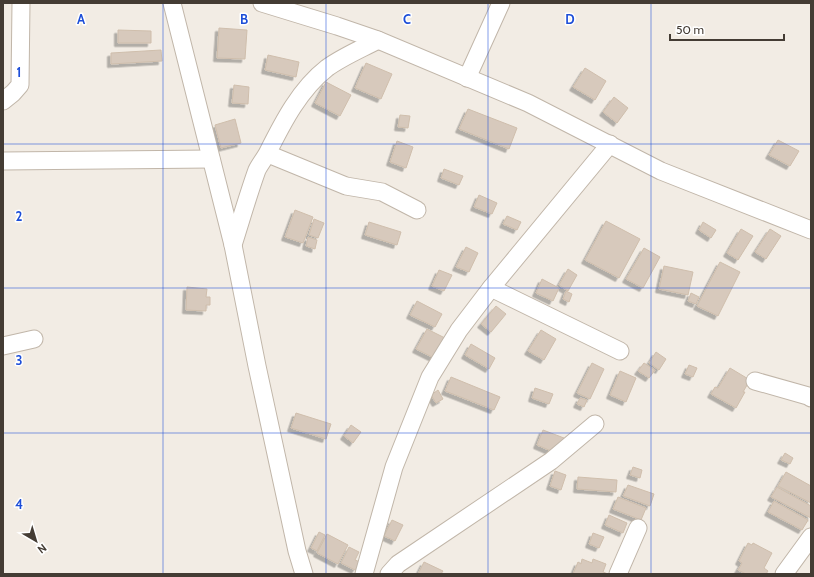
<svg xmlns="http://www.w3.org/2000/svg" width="814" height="577" font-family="Cabin,sans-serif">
<defs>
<filter id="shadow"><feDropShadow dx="-3.5" dy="3.5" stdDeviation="0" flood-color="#0004"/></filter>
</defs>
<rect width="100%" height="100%" fill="#f2ece4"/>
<g fill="#d7c9bc" stroke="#cfbeac" filter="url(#shadow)">
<path d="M219,28L247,30L245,59L217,58Z"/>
<path d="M118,30L151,31V43H118Z"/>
<path d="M161,50L162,61L111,64V53Z"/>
<path d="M268,55L299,62L296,77L265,70Z"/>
<path d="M366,63L392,74L381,99L355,88Z"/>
<path d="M585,68L606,81L595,100L573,87Z"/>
<path d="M326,82L351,95L340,116L315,103Z"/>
<path d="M234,85L249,87L248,104L232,103Z"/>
<path d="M614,97L628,108L617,123L603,112Z"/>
<path d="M468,109L517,128L509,149L459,129Z"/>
<path d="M400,115L410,116L408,128L398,127Z"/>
<path d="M235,119L241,143L221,148L215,125Z"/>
<path d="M778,140L799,151L790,166L769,155Z"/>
<path d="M397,141L413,147L406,168L390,162Z"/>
<path d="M444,169L463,176L459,185L441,178Z"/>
<path d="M479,195L497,203L492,214L474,207Z"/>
<path d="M295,210L313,217L303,243L285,237Z"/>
<path d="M507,216L521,222L517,230L503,224Z"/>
<path d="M314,219L324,223L318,238L309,235Z"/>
<path d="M606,221L640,239L619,278L585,260Z"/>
<path d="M369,222L401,232L397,245L365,235Z"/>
<path d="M703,222L716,230L711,238L699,230Z"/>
<path d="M741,229L753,236L738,260L727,253Z"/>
<path d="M770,229L781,236L766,259L755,252Z"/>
<path d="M308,237L317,240L315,249L306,246Z"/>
<path d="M466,247L478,253L469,272L456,267Z"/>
<path d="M644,248L660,257L643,288L626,279Z"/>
<path d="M720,262L740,272L718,316L697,306Z"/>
<path d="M664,266L693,272L688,295L659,289Z"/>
<path d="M568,269L577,275L568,291L559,285Z"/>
<path d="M439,270L452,275L444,291L432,286Z"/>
<path d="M542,279L559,288L553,301L536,293Z"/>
<path d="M187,287L207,289L206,297H210V305H206V311L186,310Z"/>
<path d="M566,291L572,294L569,302L563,299Z"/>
<path d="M691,293L699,297L696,304L688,301Z"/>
<path d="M417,301L442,314L435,327L410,315Z"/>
<path d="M496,306L506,314L491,332L481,324Z"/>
<path d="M427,329L445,338L434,358L416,349Z"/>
<path d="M541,330L556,339L544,360L528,351Z"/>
<path d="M471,344L495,358L489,369L465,355Z"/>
<path d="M656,352L666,359L659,370L649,363Z"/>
<path d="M592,363L604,369L590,399L577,393Z"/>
<path d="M644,363L655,370L649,378L638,371Z"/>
<path d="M689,365L697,368L693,377L685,374Z"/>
<path d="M730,368L750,380L743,392H745L736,408L711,394L715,387L718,388Z"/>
<path d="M620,371L636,378L626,402L610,395Z"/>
<path d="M451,377L500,397L494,410L445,391Z"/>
<path d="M535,388L553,394L549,404L532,398Z"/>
<path d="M438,390L443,399L436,403L431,395Z"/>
<path d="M580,398L587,400L584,407L577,404Z"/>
<path d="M296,413L331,424L326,439L291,428Z"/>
<path d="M351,425L361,432L353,443L344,436Z"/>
<path d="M543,430L564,438L558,454L537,445Z"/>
<path d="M785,453L793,458L790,464L781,460Z"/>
<path d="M633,467L642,470L640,478L630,475Z"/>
<path d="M555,471L566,475L561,490L550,486Z"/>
<path d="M786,472L811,486V503L778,486Z"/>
<path d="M578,477L617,480L616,492L577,489Z"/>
<path d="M628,485L654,494L650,506L623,496Z"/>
<path d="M777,487L811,506V518L771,497Z"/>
<path d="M618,497L646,508L641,520L613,509Z"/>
<path d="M774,501L808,520L802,530L768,512Z"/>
<path d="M609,515L627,523L623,533L605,525Z"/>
<path d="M392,520L403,525L395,541L384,536Z"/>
<path d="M319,532L325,535L317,551L311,548Z"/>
<path d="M593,533L604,537L599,548L589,544Z"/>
<path d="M327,534L348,545L338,564L317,553Z"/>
<path d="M748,543L752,545L753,543L772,553L764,568L768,571L766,574H746L738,570L742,563L739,561Z"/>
<path d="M349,547L359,552L355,560L360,562L355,570L341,563Z"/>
<path d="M582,559L592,563L593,559L606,564L603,572L608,574H573L578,562L581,564Z"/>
<path d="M424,562L443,571L441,574H418Z"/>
</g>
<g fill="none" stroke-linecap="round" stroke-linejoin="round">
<defs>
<g id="minor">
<path d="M172,3L233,245L257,366L297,551L304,574"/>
<path d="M262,3L337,26L378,40L528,103L661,171L811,230"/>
<path d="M467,78L501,3"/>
<path d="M3,101L13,93L20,85L21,3"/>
<path d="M268,154L346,186L382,192L417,210"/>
<path d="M3,161L211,159"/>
<path d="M233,245C241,220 248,195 257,170C260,164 265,158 268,152C283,122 300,89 327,68C342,57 361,49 378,40"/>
<path d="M491,288L620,351"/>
<path d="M3,346L34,339"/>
<path d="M755,381L808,396L811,398"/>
<path d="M364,574L394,467L430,377L459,330L491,288L610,144"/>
<path d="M389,574L398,564L551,461L595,424"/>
<path d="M618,574L638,528"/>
<path d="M784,574L811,537"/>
</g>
</defs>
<use href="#minor" stroke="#c1b6a9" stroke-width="19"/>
<use href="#minor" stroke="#fff" stroke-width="17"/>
</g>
<path fill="none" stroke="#1d4ed8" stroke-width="1" stroke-opacity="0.55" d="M163,3V574M326,3V574M488,3V574M651,3V574M3,144H811M3,288H811M3,433H811"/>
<g font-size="13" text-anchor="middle" font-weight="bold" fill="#1d4ed8" stroke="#fff" stroke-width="3" stroke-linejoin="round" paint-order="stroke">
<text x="81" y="24">A</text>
<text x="244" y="24">B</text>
<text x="407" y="24">C</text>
<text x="570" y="24">D</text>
<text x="19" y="77">1</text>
<text x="19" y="221">2</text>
<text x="19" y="365">3</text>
<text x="19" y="509">4</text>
</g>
<rect width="814" height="577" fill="none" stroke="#443c34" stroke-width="8"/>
<g transform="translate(36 541) rotate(142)" stroke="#ffffff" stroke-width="3" paint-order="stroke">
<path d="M0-3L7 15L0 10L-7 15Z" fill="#443c34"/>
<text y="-6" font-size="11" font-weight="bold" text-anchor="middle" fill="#443c34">N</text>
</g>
<path d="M670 34v6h114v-6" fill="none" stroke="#443c34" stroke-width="2"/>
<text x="676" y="34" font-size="12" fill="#443c34" stroke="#ffffff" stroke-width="3" paint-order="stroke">50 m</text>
</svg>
